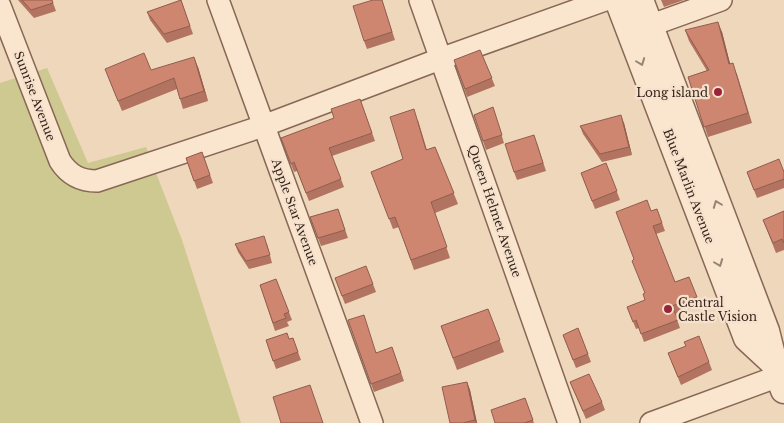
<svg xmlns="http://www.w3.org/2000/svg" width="784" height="423" font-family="'Libre Baskerville',serif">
<rect width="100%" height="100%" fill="#efd7bc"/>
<path fill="#cdc990" d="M47,68L88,163L146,147L182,240L241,423H0V83Z"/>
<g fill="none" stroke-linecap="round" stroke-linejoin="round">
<defs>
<g id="minor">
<path d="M218,0L372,423"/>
<path d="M420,0L569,423"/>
<path d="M0,6L60,161C69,175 80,181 97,181L263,126L440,59L605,0"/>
<path d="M635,31L721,0"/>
<path d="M651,423L779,376"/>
</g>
<g id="tertiary">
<path d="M618,0L747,338L774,363"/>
<path d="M640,0L766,331L774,363L784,390"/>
</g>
</defs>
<use href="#minor" stroke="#876755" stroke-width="24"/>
<use href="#tertiary" stroke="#876755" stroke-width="29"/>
<use href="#minor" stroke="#fae5cf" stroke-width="21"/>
<use href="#tertiary" stroke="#fae5cf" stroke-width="26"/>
</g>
<g fill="#b27360">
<path d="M18,0H52L56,11L34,18Z"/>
<path d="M181,0L193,34L167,43L150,20L147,12Z"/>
<path d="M382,0L395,40L367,49L364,41Z"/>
<path d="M661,0H684L664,7Z"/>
<path d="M685,30L722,32L730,64L737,74L752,123L708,137L688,77L707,71L689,41Z"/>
<path d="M480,50L495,86L467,97L454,60Z"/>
<path d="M198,67L208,101L183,109L177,89L122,111L109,79L151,70Z"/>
<path d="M360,99L375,141L332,156L344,187L309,201L297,171L294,172L281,138L334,118Z"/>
<path d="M493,107L504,143L486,150L474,115Z"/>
<path d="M418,120L427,150L435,147L458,204L435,213L450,258L414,270L399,227L393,229L371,172L403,159Z"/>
<path d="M624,123L632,155L602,162L583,134L580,126Z"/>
<path d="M537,143L546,171L517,180L514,172Z"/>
<path d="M202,152L213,183L197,189L186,158Z"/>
<path d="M606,163L620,200L595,209L581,173Z"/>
<path d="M747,172H784V188L757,198Z"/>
<path d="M338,209L348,238L321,246L310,217Z"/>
<path d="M657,209L665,231L656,234L675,282L689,277L700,305L675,314L680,328L644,342L639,328L636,329L627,307L645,300V293L651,211Z"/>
<path d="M784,211V250L776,253L763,220Z"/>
<path d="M235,244H267L272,263L249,269L238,252Z"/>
<path d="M335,278L373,284L376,292L345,304Z"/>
<path d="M276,279L292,320L287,322L289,326L275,331L260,285Z"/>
<path d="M488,309L504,352L457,370L441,326Z"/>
<path d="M348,320L377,353L392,347L404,381L374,392Z"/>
<path d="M578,328L591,362L576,368L563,335Z"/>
<path d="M293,338L301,360L276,369L266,340L289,339Z"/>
<path d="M671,361L709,362L712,370L681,385Z"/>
<path d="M467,382L470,390L477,423H450Z"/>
<path d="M570,382L602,402L605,410L586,419Z"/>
<path d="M525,398L534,423H495Z"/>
</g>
<g fill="#915e4e">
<path d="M718,22L722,32L733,75L729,64Z"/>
<path d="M194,57L198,67L208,101L204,91Z"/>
<path d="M621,115L624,123L632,155L629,147Z"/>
<path d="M467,382L470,390L477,423H476L475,420Z"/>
</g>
<g fill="#cf8670" stroke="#915e4e">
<path d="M22,0H52L53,3L31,10Z"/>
<path d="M181,0L190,26L164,34L147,12Z"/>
<path d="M373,0H382L392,32L364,41L353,6Z"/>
<path d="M718,22L729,64L733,63L748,113L704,127L688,77L709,70L685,30Z"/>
<path d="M480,50L492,78L465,89L454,60Z"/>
<path d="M144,53L151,70L194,57L204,91L180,99L174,78L118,101L105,69Z"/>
<path d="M360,99L372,133L329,148L341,179L306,193L294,162L291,164L281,138L334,118L331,109Z"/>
<path d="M493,107L502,135L483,141L474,115Z"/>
<path d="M414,109L426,150L435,147L454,193L431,202L447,247L411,260L395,217L389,219L371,172L403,159L390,117Z"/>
<path d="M621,115L629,147L600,154L580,126Z"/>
<path d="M534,135L543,163L514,172L505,144Z"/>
<path d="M202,152L210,175L194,181L186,158Z"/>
<path d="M779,159L784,172V179L754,190L747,172Z"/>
<path d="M606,163L617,191L592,201L581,173Z"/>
<path d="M647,200L651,211L657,209L662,223L653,226L675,282L689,277L697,297L672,306L678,320L641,334L636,320L633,322L627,307L645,300L643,294L645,293L632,261L634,259L616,212Z"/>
<path d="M338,209L345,230L318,238L310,217Z"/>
<path d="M784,211V243L782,239L773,243L763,220Z"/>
<path d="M264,236L270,255L246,261L235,244Z"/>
<path d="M366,266L373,284L342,296L335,278Z"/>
<path d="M276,279L289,312L284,314L286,318L273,323L260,285Z"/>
<path d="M488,309L500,340L453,358L441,326Z"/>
<path d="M364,315L376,353L392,347L401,373L371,384L348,320Z"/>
<path d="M578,328L588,354L573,360L563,335Z"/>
<path d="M287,333L289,339L293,338L298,352L273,361L266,340Z"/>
<path d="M699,336L709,362L678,377L668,353L686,346L684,342Z"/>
<path d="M589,374L602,402L583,411L570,382Z"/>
<path d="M467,382L475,420L463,423H450L442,387Z"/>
<path d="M310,385L323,423H281L273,397Z"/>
<path d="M525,398L533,420L524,423H495L491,410Z"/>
</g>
<defs><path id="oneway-chevron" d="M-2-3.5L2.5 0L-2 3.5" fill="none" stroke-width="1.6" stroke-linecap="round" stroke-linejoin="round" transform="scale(1.25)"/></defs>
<g stroke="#988475">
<use href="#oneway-chevron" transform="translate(641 62) rotate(69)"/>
<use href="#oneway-chevron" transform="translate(717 204) rotate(-111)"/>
<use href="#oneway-chevron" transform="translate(719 263) rotate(69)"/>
</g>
<g fill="#98233a" stroke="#f6e2cc" stroke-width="2">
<circle cx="718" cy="92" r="5"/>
<circle cx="668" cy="309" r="5"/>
</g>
<g text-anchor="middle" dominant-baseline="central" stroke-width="4.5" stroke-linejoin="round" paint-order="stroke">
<g font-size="12" fill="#36231b" stroke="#f6e2cc" text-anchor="end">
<text x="708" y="92">Long island</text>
<text x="678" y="302" text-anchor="start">Central<tspan x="678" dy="14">Castle Vision</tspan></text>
</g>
<g font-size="12" fill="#36231b" stroke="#f6e2cc">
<text transform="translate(35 96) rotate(69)">Sunrise Avenue</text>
<text transform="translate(689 186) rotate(69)">Blue Marlin Avenue</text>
<text transform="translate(495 211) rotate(71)">Queen Helmet Avenue</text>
<text transform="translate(295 212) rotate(70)">Apple Star Avenue</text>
</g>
</g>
</svg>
